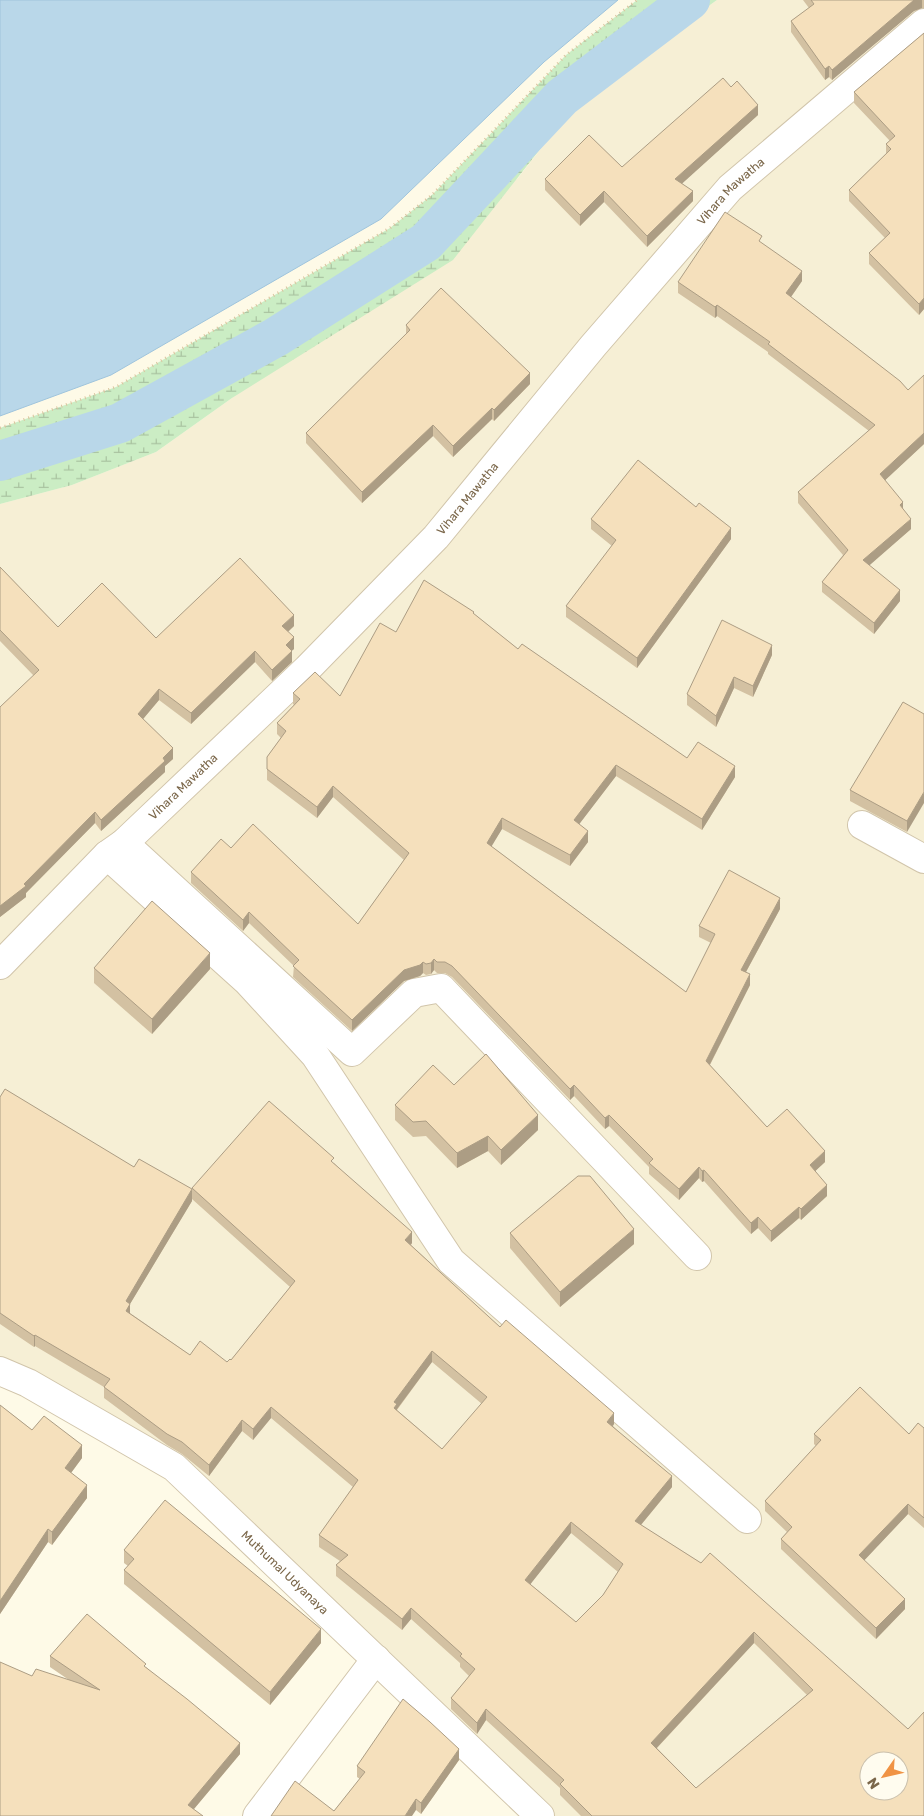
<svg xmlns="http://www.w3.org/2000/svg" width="924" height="1816" font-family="Rubik,sans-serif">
<defs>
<pattern id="wetland-marsh" width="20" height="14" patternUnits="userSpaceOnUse" patternTransform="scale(1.25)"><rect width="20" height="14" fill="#cbedc4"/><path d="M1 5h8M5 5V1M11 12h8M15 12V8" fill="none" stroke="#aac4a1"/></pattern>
</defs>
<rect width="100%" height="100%" fill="#fefae7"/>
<path fill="#f6efd5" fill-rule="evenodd" d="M717,0H924V1816H540L174,1467L0,1371V504L72,485L156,452L232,398L518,178L582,96ZM869,1761H899V1791H869Z"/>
<path fill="url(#wetland-marsh)" d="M637,0H717L582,96L453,260L232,398L156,452L72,485L0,504V428L116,387L390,228L432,195L566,55Z"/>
<path fill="#b9d7e9" stroke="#9fc4dc" d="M0,0H618L544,62L381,219L111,375L0,416Z"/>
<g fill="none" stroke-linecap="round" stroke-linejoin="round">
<path stroke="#b9d7e9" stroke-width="40" d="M0,461L120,423L276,337L426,242L562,97L690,0"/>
<defs>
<g id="minor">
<path d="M862,825L924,859"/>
<path d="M124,843L352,1052L414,993L441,988L697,1256"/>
<path d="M107,855L247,981L315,1055L451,1261L747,1519"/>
<path id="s1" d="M0,1371L28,1383L174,1467L540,1816"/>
<path d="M257,1816L376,1659"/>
</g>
<g id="tertiary">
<path id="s2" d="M0,965L107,855L124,843L307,669L436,537L593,346L730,188L924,23"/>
</g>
</defs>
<use href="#minor" stroke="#d1c5ab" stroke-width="30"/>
<use href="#tertiary" stroke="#d1c5ab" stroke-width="30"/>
<path stroke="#dbc49f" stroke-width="3" stroke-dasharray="1 4" stroke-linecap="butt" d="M0,428L116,387L390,228L432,195L566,55L637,0"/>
<use href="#minor" stroke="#fff" stroke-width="28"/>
<use href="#tertiary" stroke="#fff" stroke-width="28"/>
</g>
<g fill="#d3c1a2" fill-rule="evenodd">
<path d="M803,0H924V8H922L914,11L832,80L829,77L825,80L791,32V21L809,8Z"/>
<path d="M924,33V309L919,315L869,264V253L885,238L849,201V190L886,154V144L890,141L854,103V92Z"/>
<path d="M731,87L758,115L682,183L693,201L647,247L604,202L580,226L545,190V179L622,167Z"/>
<path d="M762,243L802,281L791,297L924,444L885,480L903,510L911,529L869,565L900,601L874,634L822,592V582L843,555L798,503V492L869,431L768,354V352L717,316L715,318L678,293V282Z"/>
<path d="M406,325L530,384L494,421L492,419L453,457L433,436L362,503L306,443V433L406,335Z"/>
<path d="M696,507L731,539L637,668L566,617V606L612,546L591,529V519Z"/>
<path d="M0,567L58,627L156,638L294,626L288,632L294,649L292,650V662L272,681L255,662L191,724L159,700L143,719L173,759L165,766V772L101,831L95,823L26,893V897L0,917V707L34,676L0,641Z"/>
<path d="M474,614L518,649L687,758L735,777L702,830L616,776L579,824L588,842L570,866L502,829L491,846L686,992L711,943L699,937V926L780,909L746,972L750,985L710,1065L767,1127L825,1162L815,1171L827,1196L801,1220L799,1218L771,1242L758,1228L751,1234L704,1181L702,1182L699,1178L679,1200L649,1174V1167L609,1126L605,1129L574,1096L570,1100L452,977L445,973H437L434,970L431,974L426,975L423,973L420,976L404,981L352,1031L293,977L294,966L249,923L243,931L191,883V872L231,848L358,924L404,860L333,797L317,818L267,780V757L281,738L277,734V723L294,705L293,704V693L340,696L396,632Z"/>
<path d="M772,655L753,697L734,688L716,727L687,705V694Z"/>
<path d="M924,714L907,832L850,801V790Z"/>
<path d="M94,968L210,969L152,1034L94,983Z"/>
<path d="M454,1085L538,1130L501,1165L488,1151L457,1168L426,1136L413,1137L395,1120V1105Z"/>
<path d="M0,1097L134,1167L192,1201L130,1304V1313L190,1355L227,1362L231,1360L290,1287L192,1199V1188L334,1163L412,1243L411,1245L500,1327L614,1424L613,1426L672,1487L641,1525L701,1563L924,1816H581L560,1795V1788L486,1720L477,1734L451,1709V1698L469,1676L460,1667V1663L411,1619L402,1630L336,1576V1565L340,1561L319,1547V1535L353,1487L271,1418L253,1440L242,1431L209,1476L182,1454L167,1445L104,1398V1387L35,1346L34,1347L0,1324ZM432,1362L482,1404L442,1449L397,1410ZM571,1533L618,1572L603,1595L576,1622L530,1584ZM754,1643L807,1695L696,1788L657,1748Z"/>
<path d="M510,1233L634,1244L560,1307L510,1248Z"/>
<path d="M0,1405L32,1430L82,1458L71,1473L87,1498L52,1545L48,1542L0,1614Z"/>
<path d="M924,1428V1528L908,1514L864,1560L905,1609L876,1639L781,1549V1539L787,1532L765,1511V1501L816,1446L814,1444V1434H909Z"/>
<path d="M124,1550L321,1643L270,1705L124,1584V1570L128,1566L124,1563Z"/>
<path d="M50,1656L146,1667L240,1754L194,1809L32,1676L69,1680L50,1667Z"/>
<path d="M459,1760L421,1814L416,1810L334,1811L360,1779L357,1777V1766Z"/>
</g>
<g fill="#ac9d84">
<path d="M914,0H922V8L914,11L832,80V70Z"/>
<path d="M829,66V77L825,80V69Z"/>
<path d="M758,105V115L675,190V179Z"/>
<path d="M604,191V202L580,226V215Z"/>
<path d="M693,191V201L647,247V236Z"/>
<path d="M802,271V281L786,304V293Z"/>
<path d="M924,298V309L919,315V304Z"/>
<path d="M717,305V316L715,318V307Z"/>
<path d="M530,373V384L494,421V410Z"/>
<path d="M492,408V419L453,457V446Z"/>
<path d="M433,425V436L362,503V492Z"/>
<path d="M924,433V444L880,485V474Z"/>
<path d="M903,502V512L900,505Z"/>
<path d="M911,519V529L863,571V560Z"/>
<path d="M731,528V539L637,668V658Z"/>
<path d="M900,590V601L874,634V623Z"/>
<path d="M294,615V626L282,637V626Z"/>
<path d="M294,637V649L286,656V645Z"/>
<path d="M772,645V655L753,697V686Z"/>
<path d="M255,651V662L191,724V713Z"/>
<path d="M292,651V662L272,681V670Z"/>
<path d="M734,677V688L716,727V716Z"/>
<path d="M159,689V700L138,725V714Z"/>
<path d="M173,748V759L165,766V772L101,831V820Z"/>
<path d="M616,765V776L574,831V820Z"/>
<path d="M735,766V777L702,830V819Z"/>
<path d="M333,786V797L317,818V807Z"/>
<path d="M924,792V803L907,832V821Z"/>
<path d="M95,812V823L26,893V897L0,917V906L24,884Z"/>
<path d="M502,818V829L487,854V843Z"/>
<path d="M588,831V842L570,866V855Z"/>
<path d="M780,898V909L741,981V970Z"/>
<path d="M249,912V923L243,931V920Z"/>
<path d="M210,953V969L152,1034V1019Z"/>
<path d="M434,959V970L431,974V963Z"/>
<path d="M423,962V973L420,976L404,981L352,1031V1020L404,970Z"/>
<path d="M750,974V985L706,1072V1061Z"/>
<path d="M574,1085V1096L570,1100V1089Z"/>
<path d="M538,1115V1130L501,1165V1150Z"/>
<path d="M609,1115V1126L605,1129V1118Z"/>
<path d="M488,1136V1151L457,1168V1153Z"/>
<path d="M825,1151V1162L810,1176V1165Z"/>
<path d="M699,1167V1178L679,1200V1189Z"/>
<path d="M704,1170V1181L702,1182V1171Z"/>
<path d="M827,1185V1196L801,1220V1209Z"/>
<path d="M192,1189V1201L130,1304V1315L126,1311V1301Z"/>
<path d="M799,1207V1218L771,1242V1231Z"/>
<path d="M758,1217V1228L751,1234V1223Z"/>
<path d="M634,1229V1244L560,1307V1292Z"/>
<path d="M412,1232V1243L405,1251V1240Z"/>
<path d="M35,1335V1346L34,1347V1336Z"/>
<path d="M432,1351V1362L397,1409V1415L394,1419V1402Z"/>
<path d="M271,1407V1418L253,1440V1429Z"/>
<path d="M614,1413V1424L607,1433V1422Z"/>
<path d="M242,1420V1431L209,1476V1465Z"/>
<path d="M82,1445V1458L65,1481V1468Z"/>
<path d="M672,1476V1487L635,1532V1521Z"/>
<path d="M87,1485V1498L52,1545V1532Z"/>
<path d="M908,1504V1514L859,1566V1555Z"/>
<path d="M571,1522V1533L525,1591V1580Z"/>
<path d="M48,1529V1542L0,1614V1601Z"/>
<path d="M905,1599V1609L876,1639V1628Z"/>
<path d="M411,1608V1619L402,1630V1619Z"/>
<path d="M321,1629V1643L270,1705V1692Z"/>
<path d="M754,1632V1643L651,1754V1743Z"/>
<path d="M486,1709V1720L477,1734V1723Z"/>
<path d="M240,1743V1754L188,1816V1805Z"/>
<path d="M459,1749V1760L421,1814V1803Z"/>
<path d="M416,1799V1810L412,1816H405Z"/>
</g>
<g fill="#f5e0bc" stroke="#ac9d84" fill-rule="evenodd">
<path d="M811,0H914L832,70L829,66L825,69L791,21L814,4Z"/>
<path d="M924,33V298L919,304L869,253L890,233L849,190L891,149L886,144L895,136L854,92Z"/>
<path d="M723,78L731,87L737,81L758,105L675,179L693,191L647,236L604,191L580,215L545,179L589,135L622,167Z"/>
<path d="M725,212L762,236L759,241L802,271L786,293L900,381L908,390L924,375V433L880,474L903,502L900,505L911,519L863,560L900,590L874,623L822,582L848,550L798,492L875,425L768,344L770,342L717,305L715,307L678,282Z"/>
<path d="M441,288L530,373L494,410L492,408L453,446L433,425L362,492L306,433L410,330L406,325Z"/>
<path d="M638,460L696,507L699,503L731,528L637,658L566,606L616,540L591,519Z"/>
<path d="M240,558L294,615L282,626L294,637L286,645L292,651L272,670L255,651L191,713L159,689L138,714L173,748L163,758L165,761L101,820L95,812L24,884L26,886L0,906V707L39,670L0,630V567L58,627L102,583L156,638Z"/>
<path d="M424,580L474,612L473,613L518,649L522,644L687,758L698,742L735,766L702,819L616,765L574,820L588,831L570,855L502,818L487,843L686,992L715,934L699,926L729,870L780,898L741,970L750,974L706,1061L767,1127L787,1109L825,1151L810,1165L827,1185L801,1209L799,1207L771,1231L758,1217L751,1223L704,1170L702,1171L699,1167L679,1189L649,1163L653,1159L609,1115L605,1118L574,1085L570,1089L452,966L445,962H437L434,959L431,963L426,964L423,962L420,965L404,970L352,1020L293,966L299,960L249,912L243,920L191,872L221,839L231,848L253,824L358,924L409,853L333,786L317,807L267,769V757L286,731L277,723L300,699L293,693L315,672L340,696L380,623L396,632Z"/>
<path d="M722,620L772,645L753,686L734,677L716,716L687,694Z"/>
<path d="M903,702L924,714V792L907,821L850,790Z"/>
<path d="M152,901L210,953L152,1019L94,968Z"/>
<path d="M486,1054L538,1115L501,1150L488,1136L457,1153L426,1121L413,1122L395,1105L433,1065L454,1085Z"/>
<path d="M5,1089L134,1167L139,1159L192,1189L126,1301L130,1304L126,1311L190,1355L200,1341L227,1362L230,1359L231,1360L295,1281L192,1188L269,1101L334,1158L331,1161L412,1232L405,1240L500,1327L506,1320L614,1413L607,1422L672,1476L635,1521L701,1563L710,1553L908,1729L924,1712V1816H592L560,1784L564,1780L486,1709L477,1723L451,1698L475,1669L460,1656L462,1654L411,1608L402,1619L336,1565L348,1555L319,1535L358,1480L271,1407L253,1429L242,1420L209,1465L182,1442L167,1434L104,1387L110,1379L35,1335L34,1336L0,1313V1097ZM432,1351L487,1397L442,1449L394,1408L397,1404L394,1402ZM571,1522L623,1564L603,1595L576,1622L525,1580ZM754,1632L813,1690L696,1788L651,1743ZM869,1761H899V1791H869Z"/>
<path d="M578,1176H590L634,1229L560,1292L510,1233Z"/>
<path d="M860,1387L909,1434L918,1423L924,1428V1518L908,1504L859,1555L905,1599L876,1628L781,1539L792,1527L765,1501L821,1440L814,1434Z"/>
<path d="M0,1405L32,1430L44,1416L82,1445L65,1468L87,1485L52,1532L48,1529L0,1601Z"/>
<path d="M165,1500L321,1629L270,1692L124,1570L134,1559L124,1550Z"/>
<path d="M87,1614L146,1664L144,1666L187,1699L240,1743L188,1805L203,1816H0V1662L32,1676L36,1669L100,1690L50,1656Z"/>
<path d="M403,1699L430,1722L459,1749L421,1803L416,1799L405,1816H271L295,1781L334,1811L365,1772L357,1766Z"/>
</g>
<g text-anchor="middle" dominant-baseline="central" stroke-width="4" stroke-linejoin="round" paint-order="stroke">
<g font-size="12" fill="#7a6649" stroke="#fffcef">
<text stroke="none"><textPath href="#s2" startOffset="1066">Vihara Mawatha</textPath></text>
<text stroke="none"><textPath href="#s2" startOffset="661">Vihara Mawatha</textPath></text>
<text stroke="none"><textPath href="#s2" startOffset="256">Vihara Mawatha</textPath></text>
<text stroke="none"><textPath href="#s1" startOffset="352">Muthumal Udyanaya</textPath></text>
</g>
</g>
<g transform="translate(884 1776) rotate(236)"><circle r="24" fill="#fffcef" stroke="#cac0ad"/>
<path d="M0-4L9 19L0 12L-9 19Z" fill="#f09344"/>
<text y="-8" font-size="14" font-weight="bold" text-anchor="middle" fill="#7a6649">N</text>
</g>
</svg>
